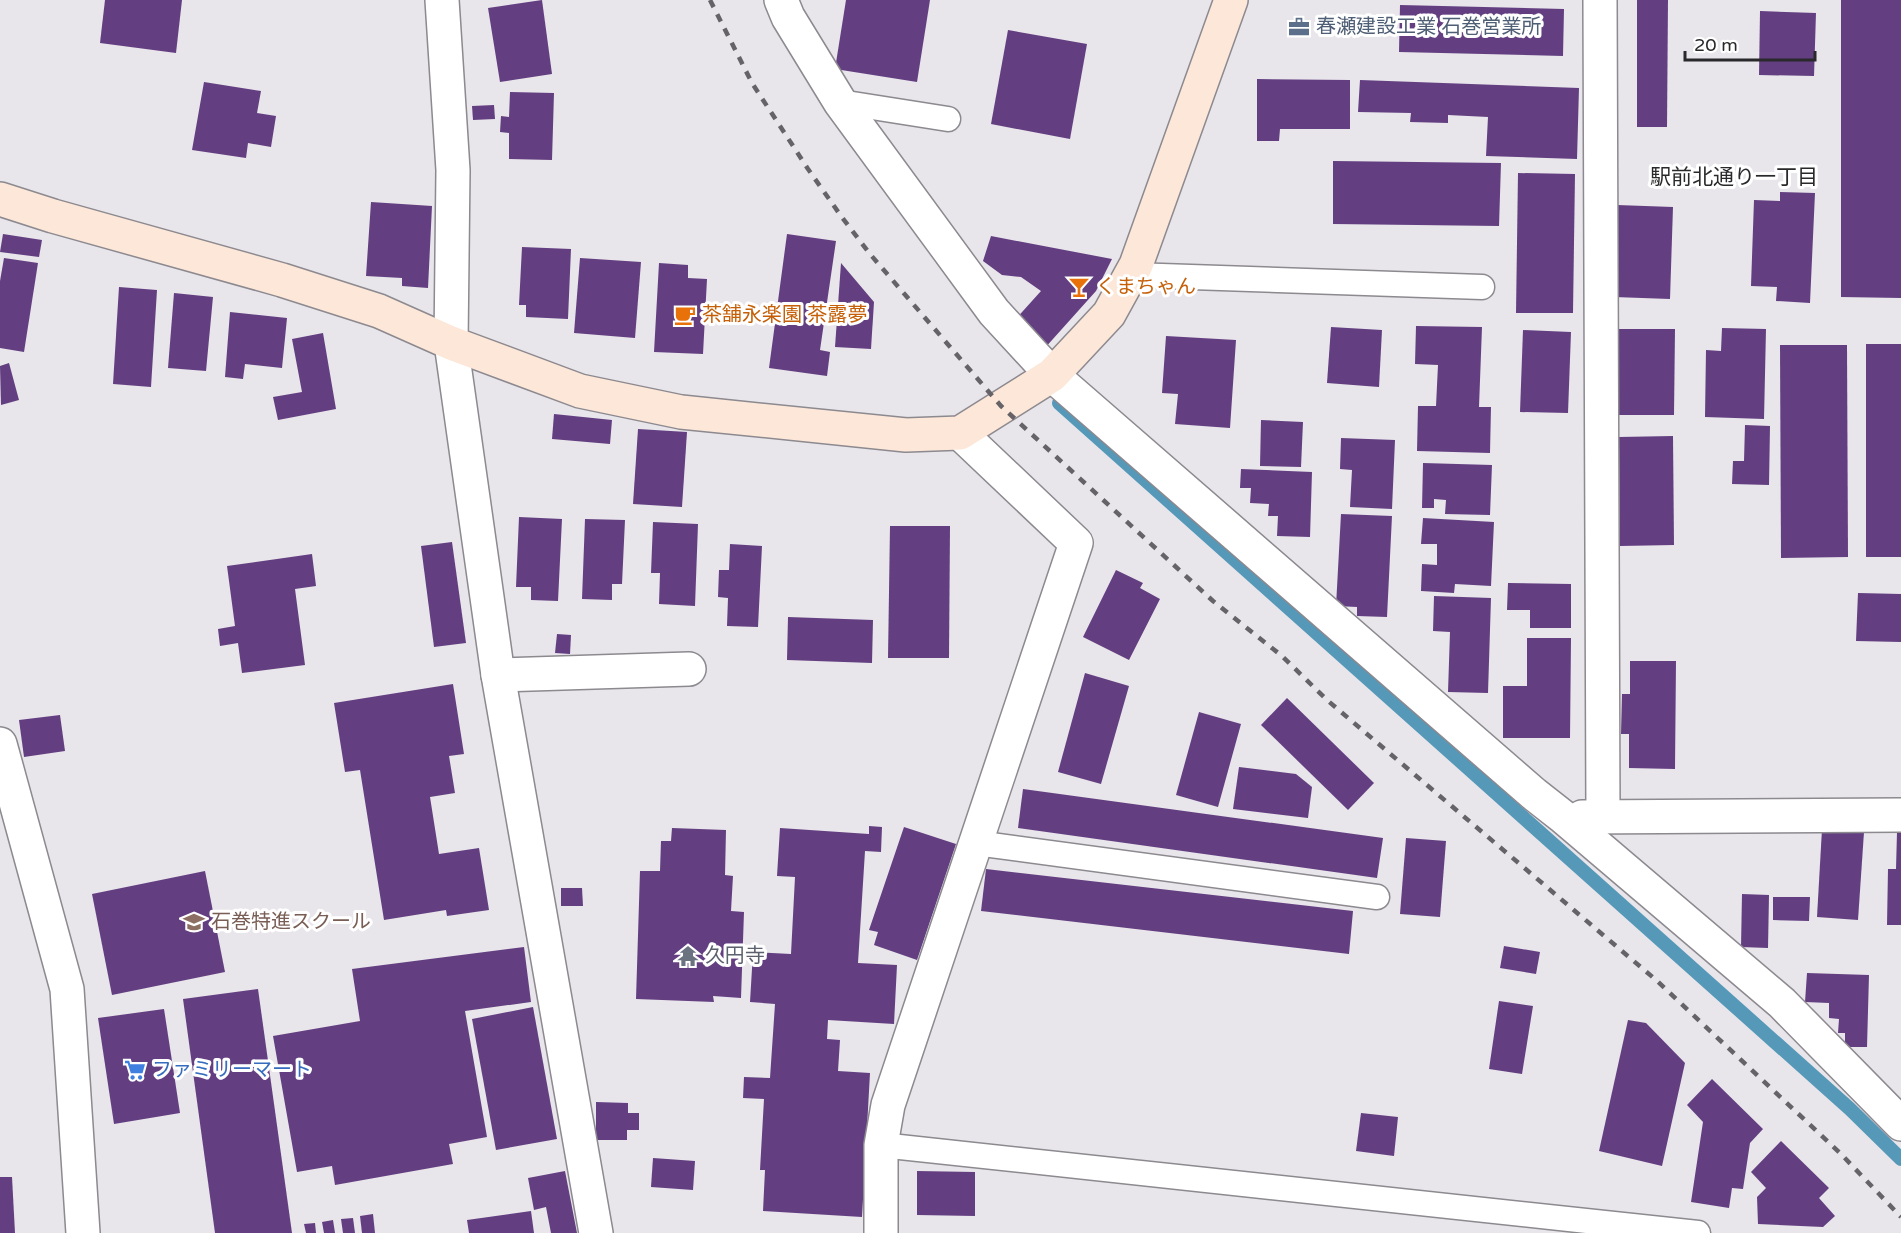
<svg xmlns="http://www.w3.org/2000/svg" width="1901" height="1233" font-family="'Varela Round','Noto Sans JP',sans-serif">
<rect width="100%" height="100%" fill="#e8e5eb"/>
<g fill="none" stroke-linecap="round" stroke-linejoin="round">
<path stroke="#5598b8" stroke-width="14" d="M1059,403L1850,1109L1901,1159"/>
</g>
<g fill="#633f81">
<path d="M105,0H182L176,53L100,43Z"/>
<path d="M542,0L552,74L500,82L488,8Z"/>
<path d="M846,0H930L917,82L835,69Z"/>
<path d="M1637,0H1668L1667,127H1637Z"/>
<path d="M1841,0H1901V298L1841,297Z"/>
<path d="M1400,5L1564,9L1563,56L1399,52Z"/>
<path d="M1760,11L1816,13L1814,76L1759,75Z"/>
<path d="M1008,30L1087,44L1070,139L991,124Z"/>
<path d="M1257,79L1350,80V129H1280L1279,141H1257Z"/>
<path d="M1360,80L1579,88L1577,159L1486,156L1488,117L1448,115V123L1410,122L1411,113L1358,112Z"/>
<path d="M204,82L261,91L257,113L276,116L271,147L248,143L246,158L192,150Z"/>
<path d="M510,92L554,93L552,160L509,159V133L500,132L501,116L509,117Z"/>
<path d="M494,105L495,119L473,120L472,106Z"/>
<path d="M1333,161L1501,163L1499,226L1333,224Z"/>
<path d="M1518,173L1575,174L1573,313H1516Z"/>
<path d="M1780,192L1815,193L1810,303L1776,301L1777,287L1751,286L1754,200L1780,201Z"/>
<path d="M371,202L432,206L428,288L402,286V278L366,276Z"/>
<path d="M1617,205L1673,207L1670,299L1614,297Z"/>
<path d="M3,234L42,240L39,257L0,252Z"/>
<path d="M787,234L836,241L820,350L830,352L827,376L769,368Z"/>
<path d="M991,236L1112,259L1096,291L1044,349L1013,322L1041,291L1021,277L1002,275L983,261Z"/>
<path d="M522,247L571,249L568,319L526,317V305H519Z"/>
<path d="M4,258L38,263L24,352L0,348V281Z"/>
<path d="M580,258L641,262L635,338L574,333Z"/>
<path d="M659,263L688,265V278L707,279L703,354L654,352Z"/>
<path d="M841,263L874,302L871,349L835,347Z"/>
<path d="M119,287L157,290L151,387L113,384Z"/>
<path d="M174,293L213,297L206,371L168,368Z"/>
<path d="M230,312L287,318L282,368L245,364L243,379L225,377Z"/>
<path d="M1416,326L1482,327L1479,407H1491L1490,453L1417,451L1418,406H1436L1438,365L1415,364Z"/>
<path d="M1331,327L1382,330L1379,387L1327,383Z"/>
<path d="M1722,328L1766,329L1764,419L1705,417L1706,350L1721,351Z"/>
<path d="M1615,329H1675L1674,415H1615Z"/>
<path d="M1523,330L1571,332L1568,413L1520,412Z"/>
<path d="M323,333L336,409L278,420L273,397L302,392L292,339Z"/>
<path d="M1166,336L1236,340L1230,428L1175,424L1178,394L1162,393Z"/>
<rect x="1866" y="344" width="35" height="213"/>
<path d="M1780,345H1847L1848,557L1781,558Z"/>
<path d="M9,363L19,400L1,405L0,366Z"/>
<path d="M554,414L612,420L610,444L552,439Z"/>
<path d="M1261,420L1303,422L1301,467L1260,466Z"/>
<path d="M1745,425L1770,426L1769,485L1732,484L1733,461H1744Z"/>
<path d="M638,429L687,432L682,507L633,504Z"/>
<path d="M1673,436L1674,545L1620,546L1619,437Z"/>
<path d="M1341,438L1395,440L1392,509L1350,507L1352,470L1340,469Z"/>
<path d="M1423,463L1492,465L1490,515L1445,514L1446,500L1434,499V508H1422Z"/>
<path d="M1241,469L1312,472L1310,537L1277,536L1278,516H1268L1269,504L1250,503L1251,488H1240Z"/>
<path d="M1341,514L1392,516L1387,617L1357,616V607L1336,606Z"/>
<path d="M519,517L562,519L558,601L531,600V587H516Z"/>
<path d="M1423,518L1494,522L1491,586L1455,584L1454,593L1421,591L1422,564L1437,565V544H1421Z"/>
<path d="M585,519L625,520L622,584H612V600L582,599Z"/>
<path d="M653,522L698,524L695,606L659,604L660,573H651Z"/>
<path d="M890,526H950L949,658H888Z"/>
<path d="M452,542L466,643L434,647L421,546Z"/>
<path d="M730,544L762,546L758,627L727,626L728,598L718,597L719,570H729Z"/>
<path d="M312,554L316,586L295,589L305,665L242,673L238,643L220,646L218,629L235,626L227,566Z"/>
<path d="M1116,570L1143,583L1140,588L1160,599L1129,660L1083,637Z"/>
<path d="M1508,583L1571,584V628H1530V610H1507Z"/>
<path d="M1858,593L1901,594V642L1856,641Z"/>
<path d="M1434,596L1491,598L1488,693L1448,692L1450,632L1433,631Z"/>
<path d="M788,617L873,620L872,663L787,660Z"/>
<path d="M557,634L571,635L570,654L555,653Z"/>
<path d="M1527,638H1571L1570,738H1503V686H1527Z"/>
<path d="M1630,661H1676L1675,769L1629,768V734H1621L1622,694H1630Z"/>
<path d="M1085,673L1129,686L1101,784L1058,772Z"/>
<path d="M453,684L464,754L449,756L455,793L430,797L439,854L479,848L489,910L447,916L446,910L384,920L360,770L345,772L334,703Z"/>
<path d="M1287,698L1374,783L1348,810L1261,725Z"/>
<path d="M1199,712L1241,724L1218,807L1176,795Z"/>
<path d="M60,715L65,751L24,757L19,720Z"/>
<path d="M1239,767L1296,774L1312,787L1308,818L1233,809Z"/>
<path d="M1023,789L1383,838L1377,878L1018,828Z"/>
<path d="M869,826L882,827L881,852L865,851L858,963L897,965L894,1024L828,1020L827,1039L840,1040L838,1071L870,1073L862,1217L763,1211L765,1170H760L764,1099L743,1098L744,1077L770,1078L775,1004L750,1002L753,952L791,954L795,877L777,876L780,828L869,834Z"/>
<path d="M904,827L956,844L917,960L874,945L878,932L869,930Z"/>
<path d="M672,828L726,830L725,875L733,876L731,911L744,912L741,998L713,996L714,1002L636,999L640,871H660L661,841H671Z"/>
<path d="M1822,829L1864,832L1858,920L1817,917Z"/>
<path d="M1897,832H1901V925H1887L1888,869H1896Z"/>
<path d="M1406,838L1446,841L1440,917L1400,914Z"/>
<path d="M986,869L1353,911L1349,954L981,911Z"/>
<path d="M205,871L225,972L112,995L92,894Z"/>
<path d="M561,888H582L583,906H561Z"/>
<path d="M1742,894L1769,895L1768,948L1741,947Z"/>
<path d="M1773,897H1810L1809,921L1773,920Z"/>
<path d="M1504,946L1540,952L1536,974L1500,968Z"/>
<path d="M524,947L531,1002L465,1011L487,1137L449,1144L453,1164L335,1185L332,1166L297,1172L273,1036L360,1021L352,969Z"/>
<path d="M1807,973L1869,975L1867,1047H1845V1033H1838L1839,1019L1829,1018V1003L1805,1002Z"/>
<path d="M258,989L292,1233H215L183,999Z"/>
<path d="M1499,1001L1533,1006L1522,1074L1489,1069Z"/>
<path d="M533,1007L557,1139L496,1150L472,1019Z"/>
<path d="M164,1009L180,1113L114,1124L98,1018Z"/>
<path d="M1628,1020L1646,1023L1685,1063L1662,1166L1599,1151Z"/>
<path d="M1712,1079L1763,1129L1750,1143L1743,1189L1732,1188L1729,1208L1691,1202L1703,1122L1687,1105Z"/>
<path d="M596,1102L628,1103V1113H639V1130H627V1140H596Z"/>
<path d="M1361,1113L1398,1117L1394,1156L1356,1151Z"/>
<path d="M1781,1141L1829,1188L1819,1198L1835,1216L1823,1227L1758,1224L1757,1197L1766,1188L1751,1172Z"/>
<path d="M653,1158L695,1161L693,1190L651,1187Z"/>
<path d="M565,1171L577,1233H551L546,1207L534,1210L528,1178Z"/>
<path d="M917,1171L975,1172V1216L917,1215Z"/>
<path d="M0,1177H12L15,1233H0Z"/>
<path d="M531,1211L534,1233H469L467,1220Z"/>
<path d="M373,1214L375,1233H362L360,1216Z"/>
<path d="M353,1218L355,1233H343L341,1219Z"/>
<path d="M333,1220L335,1233H324L322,1222Z"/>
<path d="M315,1223L316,1233H306L304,1224Z"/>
</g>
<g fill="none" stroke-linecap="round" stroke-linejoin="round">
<defs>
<g id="lane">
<path d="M840,102L948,119"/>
<path d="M1132,275L1482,287"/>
<path d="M976,843L1377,897"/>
<path d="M881,1145L1698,1233"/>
</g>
<g id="street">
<path d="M442,0L453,170L451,343L498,675L596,1233"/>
<path d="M781,0L788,17L840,102L994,312L1052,375L1534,794L1562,816L1782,1003L1901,1124"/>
<path d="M1600,0L1603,817"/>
<path d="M498,675L689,669"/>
<path d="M0,744L67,989L83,1233"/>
<path d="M1582,817L1901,815"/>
<path d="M881,1233V1145L888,1105L1076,543L960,433"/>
</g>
<path id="secondary" d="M0,199L53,216L282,280L379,311L451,343L580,391L681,412L906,435L960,433L1052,375L1109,314L1136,265L1231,0"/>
</defs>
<use href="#lane" stroke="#8c898f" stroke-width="27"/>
<use href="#street" stroke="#8c898f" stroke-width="36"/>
<use href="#secondary" stroke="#8c898f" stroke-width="36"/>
<use href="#lane" stroke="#fff" stroke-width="24"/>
<use href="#street" stroke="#fff" stroke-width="33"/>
<use href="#secondary" stroke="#fce7d9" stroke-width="33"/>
<path stroke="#656367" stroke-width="4.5" stroke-dasharray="8 8" stroke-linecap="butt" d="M710,0L752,83L808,169L841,216L870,254L1001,406L1213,601L1282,656L1327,700L1656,980L1841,1154L1901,1217"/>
</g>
<defs>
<symbol id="office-bare" viewBox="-9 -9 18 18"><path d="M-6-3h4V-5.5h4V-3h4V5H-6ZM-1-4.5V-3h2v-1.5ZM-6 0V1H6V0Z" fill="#5c6f8a" stroke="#fff" stroke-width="2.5" paint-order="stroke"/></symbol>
<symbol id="bar-bare" viewBox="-9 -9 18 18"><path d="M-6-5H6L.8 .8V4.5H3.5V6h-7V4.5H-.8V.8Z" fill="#e8710a" stroke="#fff" stroke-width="2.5" paint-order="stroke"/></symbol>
<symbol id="cafe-bare" viewBox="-9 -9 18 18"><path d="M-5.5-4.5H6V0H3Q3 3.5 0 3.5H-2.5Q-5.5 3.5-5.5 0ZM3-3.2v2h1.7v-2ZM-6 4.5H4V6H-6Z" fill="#e8710a" stroke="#fff" stroke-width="2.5" paint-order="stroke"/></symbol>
<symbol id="school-bare" viewBox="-9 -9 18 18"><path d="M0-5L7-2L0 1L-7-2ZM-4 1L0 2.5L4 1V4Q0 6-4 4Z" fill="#8d6e63" stroke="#fff" stroke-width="2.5" paint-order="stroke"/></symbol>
<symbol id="temple-bare" viewBox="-9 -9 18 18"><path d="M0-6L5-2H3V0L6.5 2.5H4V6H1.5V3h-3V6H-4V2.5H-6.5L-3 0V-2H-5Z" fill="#6b7280" stroke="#fff" stroke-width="2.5" paint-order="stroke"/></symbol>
<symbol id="supermarket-bare" viewBox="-9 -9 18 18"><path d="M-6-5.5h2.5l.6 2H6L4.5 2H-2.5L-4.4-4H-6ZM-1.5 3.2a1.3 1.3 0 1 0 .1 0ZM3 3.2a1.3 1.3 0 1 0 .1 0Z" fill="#3f7fe0" stroke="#fff" stroke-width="2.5" paint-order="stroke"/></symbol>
</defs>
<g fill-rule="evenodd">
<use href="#office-bare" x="1284" y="12" width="30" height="30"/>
<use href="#bar-bare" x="1064" y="272" width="30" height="30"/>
<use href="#cafe-bare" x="670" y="300" width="30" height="30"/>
<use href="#school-bare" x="179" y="907" width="30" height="30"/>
<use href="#temple-bare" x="673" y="941" width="30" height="30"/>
<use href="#supermarket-bare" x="120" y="1055" width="30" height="30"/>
</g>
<g text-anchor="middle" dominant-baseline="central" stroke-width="6" stroke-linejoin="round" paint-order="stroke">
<g font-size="20" fill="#4e5e75" stroke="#fff" text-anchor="start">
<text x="1316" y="27">春瀬建設工業 石巻営業所</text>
</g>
<g font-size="20" fill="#c56008" stroke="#fff" text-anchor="start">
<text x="1096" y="287">くまちゃん</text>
<text x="702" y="315">茶舗永楽園 茶露夢</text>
</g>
<g font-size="20" fill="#785e54" stroke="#fff" text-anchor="start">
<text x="211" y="922">石巻特進スクール</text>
</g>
<g font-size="20" fill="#5b616d" stroke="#fff" text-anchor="start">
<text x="705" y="956">久円寺</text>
</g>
<g font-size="20" fill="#366cbe" stroke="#fff" text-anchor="start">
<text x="152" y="1070">ファミリーマート</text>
</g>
<g font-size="21" fill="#29282a" stroke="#fff">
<text x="1734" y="177">駅前北通り一丁目</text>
</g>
</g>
<path d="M1685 51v9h130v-9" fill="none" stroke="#29282a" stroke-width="3"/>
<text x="1694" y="51" font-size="18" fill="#29282a" stroke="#ffffff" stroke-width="4.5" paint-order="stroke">20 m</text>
</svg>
